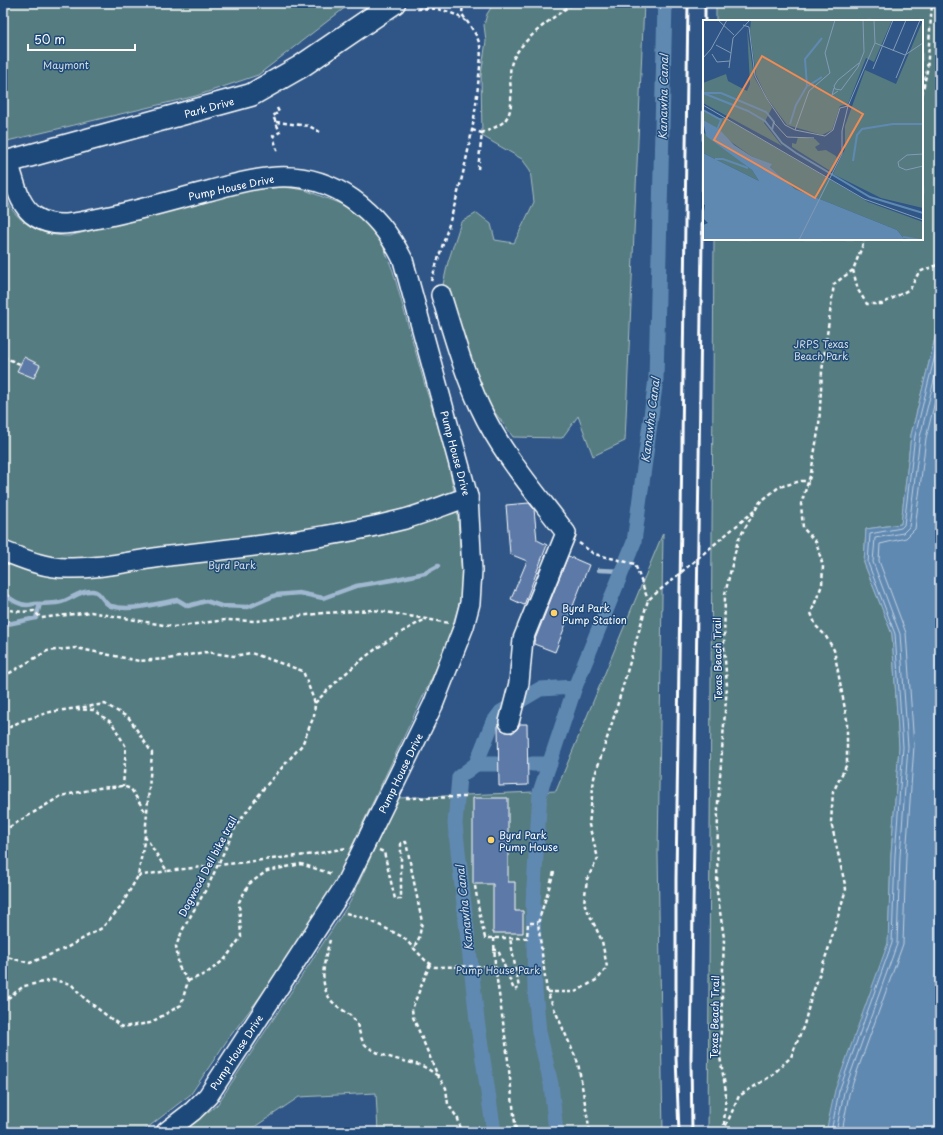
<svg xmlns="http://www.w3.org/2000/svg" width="943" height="1135" font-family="'Playpen Sans',sans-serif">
<rect width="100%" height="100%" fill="#2f5686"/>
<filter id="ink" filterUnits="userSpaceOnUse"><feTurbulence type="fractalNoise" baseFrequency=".025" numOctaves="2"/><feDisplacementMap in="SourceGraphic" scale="8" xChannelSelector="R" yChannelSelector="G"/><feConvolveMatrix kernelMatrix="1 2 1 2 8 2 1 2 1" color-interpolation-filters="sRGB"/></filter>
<g filter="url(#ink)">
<g fill="#557b81" stroke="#aabdc0">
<path d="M3,3H351L258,75L196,96L3,142Z"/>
<path d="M494,3H644L625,441L593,456L578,416L562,438L513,437L485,399L467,355L458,316L442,289L448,262L461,222L477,213L491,224L495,240L514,243L534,202L530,170L522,159L482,136L481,75L486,41L484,25L487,14Z"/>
<path d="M716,3H940V318L911,435L901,524L866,529L864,563L892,634L899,747L891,855L888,951L844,1132H708L714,239H922V21H716Z"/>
<path d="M284,187L305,190L346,206L366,223L382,243L393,271L426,389L445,448L457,506L463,590L446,648L333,886L281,969L228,1039L191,1094L142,1132H3V194C7,199 9,205 13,211C28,229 47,236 69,236L251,190Z"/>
<path d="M663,533L658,854L663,1132H378L376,1093L299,1097L247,1132H182L217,1105L350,902L398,798L556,791Z"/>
</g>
<path fill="#6089b1" stroke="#a0b8d0" d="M940,318V1132H826L835,1090L888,943L891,855L899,747L892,634L864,563L866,529L901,524L911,435Z"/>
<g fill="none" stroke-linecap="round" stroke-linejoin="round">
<g stroke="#bfd0e0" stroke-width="1">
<path d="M831,1132L839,1091L892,943L895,855L903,747L895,634L868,563L870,534L901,528L904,525L915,436L940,335"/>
<path d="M836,1132L844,1092L897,944L900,856L908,747L900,634L873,562L875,538L903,533L909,527L920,437L940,356"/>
<path d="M842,1132L849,1094L903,944L906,856L914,746L906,633L879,561L880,544L906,538L915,529L926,438L940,381"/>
</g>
<g stroke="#a0b8d0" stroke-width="4.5">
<path d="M599,570L622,571"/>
<path d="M3,593C10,599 18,605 27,605C32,605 34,603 40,604"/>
<path d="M3,625L36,618L40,604C46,603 55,604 61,602C72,599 80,590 93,591C102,592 102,603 111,606C132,612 157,603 178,600L188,606L206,601L221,606L248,607L276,595L299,593L323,598L356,586L392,580L425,573L438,566"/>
</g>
<g stroke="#6089b1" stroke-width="15">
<path d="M476,764H496"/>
<path d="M532,764H550"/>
<path d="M494,1132L477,1020L455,824L459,777L476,764L492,724L501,712L540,689L575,687L634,542L656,379L665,3"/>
<path d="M556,1132L551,1084L539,1032L535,990L533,903L540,792L575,687"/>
</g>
</g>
<g fill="#5b79a7" stroke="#fff">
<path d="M24,357L40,365L34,378L17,371Z"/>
<path d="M529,503L534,509L537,540L547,545L524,605L511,599L527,561L510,554L506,505Z"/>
<path d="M568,556L589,565L555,652L534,644V642Z"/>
<path d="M498,724L502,730L512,733L517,729L520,724H527L528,785L499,786Z"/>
<path d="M473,798H508V882H515V911H523V933H493V884H473Z"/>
</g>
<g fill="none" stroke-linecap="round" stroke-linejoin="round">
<defs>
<g id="minor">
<path d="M8,162C15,181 18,206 36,217C55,229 74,223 95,219C134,212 173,200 212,190C233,184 255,178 277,177C334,174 379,211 403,260L468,497L472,570L470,603L464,626L433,705L344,887L208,1096L193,1111L166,1132"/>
<path d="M441,295C453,333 463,371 480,407C501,453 536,493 566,533L523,639L519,683L509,722"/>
<path d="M3,551C24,559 44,568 67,568C101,569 135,560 169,556C249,547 327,539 405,519C426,513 447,504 468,497"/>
</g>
<path id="major" d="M3,163L251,95L300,67L394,3"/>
</defs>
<use href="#minor" stroke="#fff" stroke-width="22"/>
<use href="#major" stroke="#fff" stroke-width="25"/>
<g stroke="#fff" stroke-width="2.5" stroke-dasharray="4 3" stroke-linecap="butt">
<path d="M417,9C436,7 449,10 466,21"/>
<path d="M922,94L927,71L932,3"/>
<path d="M277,108L279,112L273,116L280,132L273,136L278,153"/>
<path d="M276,122L309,126L320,132"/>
<path d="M472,130L482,133"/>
<path d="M478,169L482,133C489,130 501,126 506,119C517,104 506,79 512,62C519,41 556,15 574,3"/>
<path d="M853,270L858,290L867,304H882L910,289L919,272L940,264"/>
<path d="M431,281C452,217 472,153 478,85C479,73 482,58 480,46C477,33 469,25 462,14L463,3"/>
<path d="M3,357L20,364"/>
<path d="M579,543L594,554L635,564L648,600"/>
<path d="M3,609L22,612L34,611L41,618L91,612L174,627L225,620L256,621L324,613L374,610L449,623"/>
<path d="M3,677L47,651L76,648L139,661L168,659L205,652L234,656L251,653L303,671L315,703L314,716L302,745L264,788L236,826L208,886L183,929L176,946L179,967L188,981L181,1005L150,1023L122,1027L85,999L71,984L53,980L24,986L3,1002"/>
<path d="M315,703C350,667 380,642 426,619"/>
<path d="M76,709L93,710L112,723L126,747L123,786"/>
<path d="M3,731L21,721L50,712L105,704L129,718L152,753L145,836L138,876L120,908L102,928L66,948L30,963L3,956"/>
<path d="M406,798L469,797"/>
<path d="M3,831L61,796L99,788L123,786L131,789L146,813"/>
<path d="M145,836L167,871L315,854L346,848"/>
<path d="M379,850L384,852L395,899H401V843L406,842L422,922L419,938L414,948"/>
<path d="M554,872L538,923L547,992L578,1063L590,1132"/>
<path d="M138,876L167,871"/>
<path d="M475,886L480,916L485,938H527L528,923H538"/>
<path d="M346,913L367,919L403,937L425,960L435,967L495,966"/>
<path d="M494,938L495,966L506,1043L516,1132"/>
<path d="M330,940C325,958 318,982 330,999C336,1007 346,1011 353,1018C361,1027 358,1040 368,1047C384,1058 402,1060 419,1065C426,1067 432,1072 438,1076"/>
<path d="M493,950H498L514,990L519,988L510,938"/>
<path d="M430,964L412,1009L413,1017L438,1076L446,1088L448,1104L458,1119L461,1129"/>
<path d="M188,981L207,973L225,959L241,937L239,902L249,884L267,871L301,864L332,874"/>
<path d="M547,992H575L598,979L607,967L602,941L584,903L587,879L598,858L589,825L594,778L613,720L648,600L754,511"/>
<path d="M724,1125L726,1092L720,1057L724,938L717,892L718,802L727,686L724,646L725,594L738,540L760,502L779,487L801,481H809"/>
<path d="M723,1132L739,1096L771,1076L791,1057L804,1025L811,998L829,947L846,889L831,822L833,792L847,764V720L834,650L825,635L816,626L811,613L822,585L823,566L816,542L803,528L801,504L811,473L819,426L822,371L834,284L853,270L865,239"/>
</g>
<use href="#minor" stroke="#1f4a7a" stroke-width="19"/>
<use href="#major" stroke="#1f4a7a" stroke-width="22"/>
<g stroke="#fff" stroke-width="3">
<path d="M705,21V3"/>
<path d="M679,1132L676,1058V880L688,3"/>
<path d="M692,1132L691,1058L704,89"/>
</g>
</g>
</g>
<g fill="#ffd166" stroke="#1f4a7a" stroke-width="1.5">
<circle cx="554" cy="613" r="4"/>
<circle cx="491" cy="840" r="4"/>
</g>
<g text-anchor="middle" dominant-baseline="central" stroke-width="3" stroke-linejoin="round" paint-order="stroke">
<g font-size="10" fill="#d4dee0" stroke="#1f4a7a">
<text x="66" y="64">Maymont</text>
<text x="821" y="343">JRPS Texas<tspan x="821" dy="12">Beach Park</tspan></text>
<text x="232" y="564">Byrd Park</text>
<text x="498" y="969">Pump House Park</text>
</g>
<g font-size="10" fill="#fff" stroke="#1f4a7a">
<text transform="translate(209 107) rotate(-15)">Park Drive</text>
<text transform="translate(231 187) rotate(-12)">Pump House Drive</text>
<text transform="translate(456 453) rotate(75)">Pump House Drive</text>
<text transform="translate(717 659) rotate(-91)">Texas Beach Trail</text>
<text transform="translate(400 773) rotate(-64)">Pump House Drive</text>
<text transform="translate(207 866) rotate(-62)">Dogwood Dell bike trail</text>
<text transform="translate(714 1017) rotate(-89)">Texas Beach Trail</text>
<text transform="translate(236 1052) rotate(-57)">Pump House Drive</text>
</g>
<g font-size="10" fill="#fff" stroke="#1f4a7a" text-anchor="start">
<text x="562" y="607">Byrd Park<tspan x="562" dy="12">Pump Station</tspan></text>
<text x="499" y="834">Byrd Park<tspan x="499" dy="12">Pump House</tspan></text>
</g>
<g font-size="11" font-style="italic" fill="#d7e2ec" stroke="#1f4a7a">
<text transform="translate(663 97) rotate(-89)">Kanawha Canal</text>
<text transform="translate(650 420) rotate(-83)">Kanawha Canal</text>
<text transform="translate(464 908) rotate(-96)">Kanawha Canal</text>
</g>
</g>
<g transform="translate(703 20)">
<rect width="220" height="220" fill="#2f5686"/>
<path d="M48,0H189L171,42L163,38L145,84L137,86L129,110L119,115L84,105L64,78L53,55L47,11ZM220,0V188L178,178L130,154L142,129V106L162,50L193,64ZM44,8L51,57L69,88L61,103L79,126L0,83V63L23,54L25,61L44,71L47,64ZM0,90L15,98H22L165,182L220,202V220H202L194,210L92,169L67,147L68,144L48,136L0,102ZM0,112L49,150L56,161L0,133ZM95,117L112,119L117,124L112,127L115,131L123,130L133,136L135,140L129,152L89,127V123L93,124Z" fill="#557b81"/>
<path d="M0,100L16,109L31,125L48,136L69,144L67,147L92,169L194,210L202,220H0V205L5,203L0,198L2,185L0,184V133L56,161L49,150L3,116Z" fill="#6089b1"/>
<path fill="none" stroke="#6089b1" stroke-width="2" d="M105,66L119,57M0,73H18L63,92L71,102L69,110L79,123L93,133L167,177L220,193M0,73L45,91L62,101L69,110M0,90L18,100L14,110M87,104L93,85L104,66L102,39L119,18M12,139H20L45,148M150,141L154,115L159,109L190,104H220M200,217L217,220"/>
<path fill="none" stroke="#829ab6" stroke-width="1" d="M15,0L31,15M40,5L46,7L52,56L64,79L82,105L92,110L122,116L130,110L137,88L145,86M172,23L202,35M13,25L28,33M190,31L203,0M9,34L14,42L27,41M202,35L220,23M0,38L8,29L24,0M156,43L135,60L131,66L132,69L138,70L155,47L161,32L160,0M26,48L30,18L47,0M170,49L190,0M193,58L217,0M131,68L129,75L135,71M0,85L161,179L220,200M70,102L84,117L111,118M92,110L106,71L127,53L122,33L132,0M220,134L204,135L195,142L196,147L203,150L220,146M96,220L139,134V111L145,86L172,23L171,0"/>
<path fill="#ef8b55" fill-opacity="0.15" stroke="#ef8b55" stroke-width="2" d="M59,36L160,94L112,178L11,120Z"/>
<rect width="220" height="220" fill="none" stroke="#fff" stroke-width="2"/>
</g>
<rect width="943" height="1135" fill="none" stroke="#1f4a7a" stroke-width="16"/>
<rect x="8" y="8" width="927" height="1119" fill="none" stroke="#fff" stroke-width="1.5" filter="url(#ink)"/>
<path d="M28 44v6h107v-6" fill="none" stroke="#ffffff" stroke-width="2"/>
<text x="34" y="44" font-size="12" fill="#ffffff" stroke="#1f4a7a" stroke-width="3" paint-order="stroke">50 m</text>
</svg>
